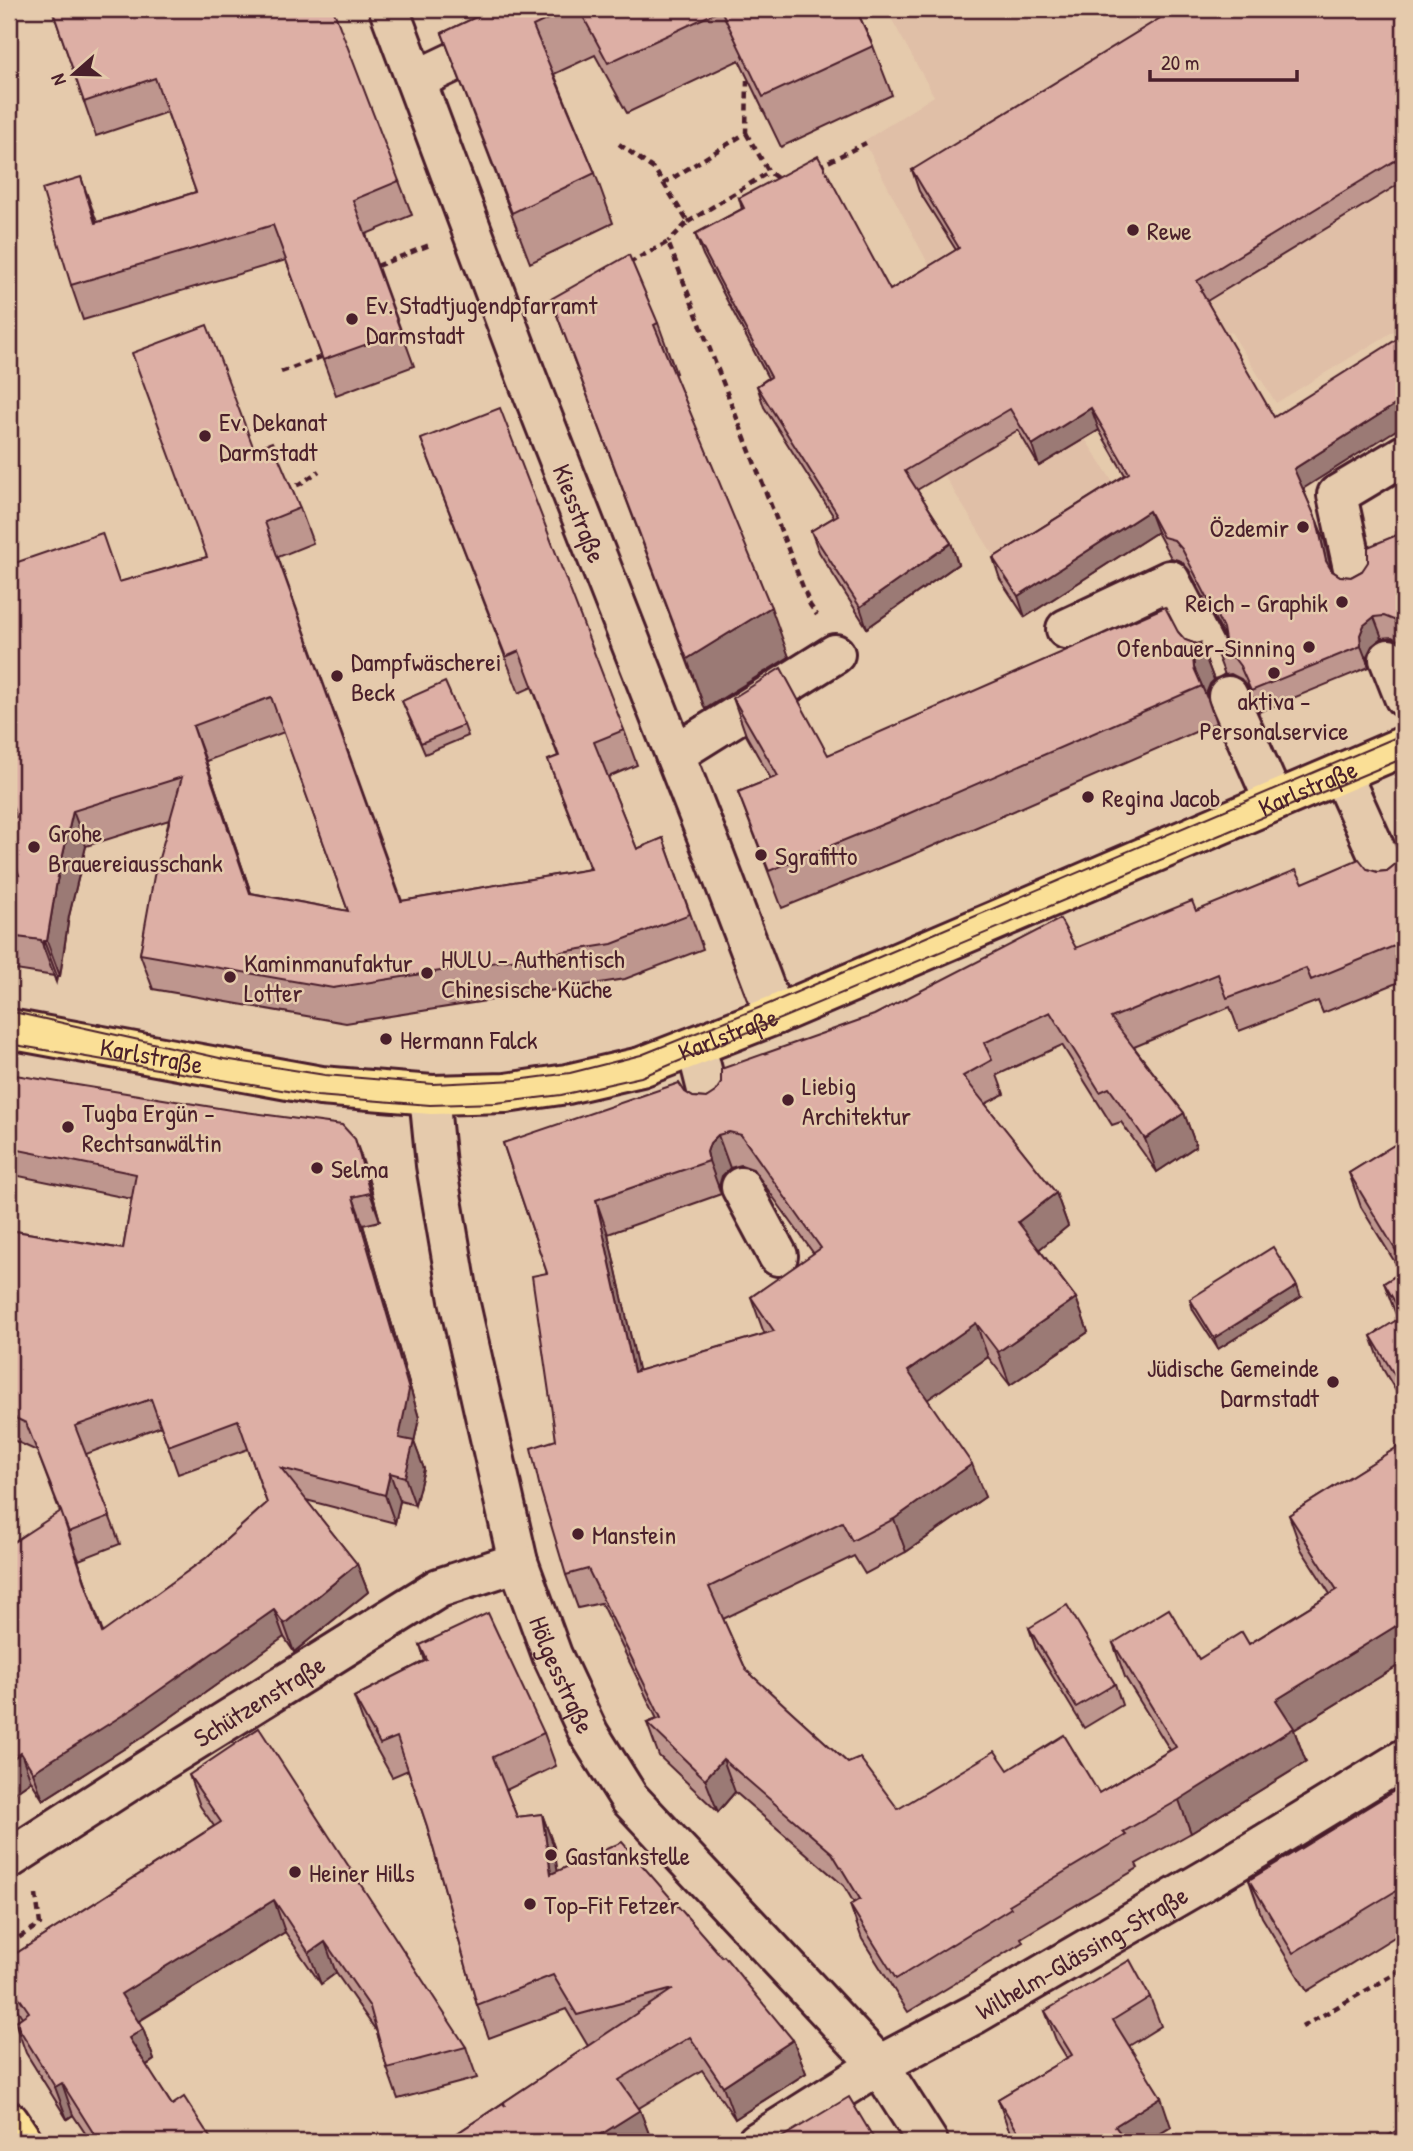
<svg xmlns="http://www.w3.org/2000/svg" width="1413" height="2151" font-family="'Patrick Hand',sans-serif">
<rect width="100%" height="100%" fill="#e5caac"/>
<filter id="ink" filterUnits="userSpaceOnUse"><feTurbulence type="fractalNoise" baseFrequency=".0143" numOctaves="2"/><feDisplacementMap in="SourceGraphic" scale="14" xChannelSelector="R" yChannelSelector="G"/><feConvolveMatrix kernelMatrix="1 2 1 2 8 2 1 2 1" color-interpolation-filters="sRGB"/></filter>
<g filter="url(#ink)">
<path fill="#e0bfa7" d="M886,9H1404V325L1276,403L1231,332L1082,434L1118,490L1002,569L850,323L933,273L864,141L934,96Z"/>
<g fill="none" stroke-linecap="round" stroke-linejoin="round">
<defs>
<g id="minor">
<path id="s1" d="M389,9L527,378L712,849L775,1015"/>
<path d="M416,80L565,9"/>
<path d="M1355,577L1337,495L1404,455"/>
<path d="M1066,629L1170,580L1211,659"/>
<path d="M1389,659L1404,697"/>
<path d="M1228,696L1274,801"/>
<path d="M675,754L835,654"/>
<path d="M1341,773L1391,884"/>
<path d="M696,1046L712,1110"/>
<path id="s2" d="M432,1095L430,1105L436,1165L459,1300L518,1562L552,1655L589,1734L629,1798L879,2065L928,2142"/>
<path d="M741,1187L778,1256"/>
<path id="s3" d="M9,1859L125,1784L439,1588L518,1562"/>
<path id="s4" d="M757,2142L879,2065L975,2014L1209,1878L1404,1759"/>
</g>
<g id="major">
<path id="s5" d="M9,1029L321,1086L432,1095L506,1093L567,1084L641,1067L775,1015L1404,746"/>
<path d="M9,2121L23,2142"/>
</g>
</defs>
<use href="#minor" stroke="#4a1f2b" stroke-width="44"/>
<use href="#major" stroke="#4a1f2b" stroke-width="44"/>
<g stroke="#4a1f2b" stroke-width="4.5" stroke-dasharray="7 5" stroke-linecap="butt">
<path d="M746,133L769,172L780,180"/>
<path d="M619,144L655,170L688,222L668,242"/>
<path d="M818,167L866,143"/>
<path d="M663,184L746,133L747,80"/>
<path d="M688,222L769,172"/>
<path d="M629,263L668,242L810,605L817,615"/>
<path d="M377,266L432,244"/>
<path d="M281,372L321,357"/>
<path d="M286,490L300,484L319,471"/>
<path d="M9,1944L40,1924L36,1895"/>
<path d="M1302,2027L1404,1969"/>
</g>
<use href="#minor" stroke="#e5caac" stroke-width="38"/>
<use href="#major" stroke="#fadf96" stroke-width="38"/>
<g stroke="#4a1f2b" stroke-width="2">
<path d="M9,1011L224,1059L325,1075L433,1084L517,1080L570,1073L641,1055L771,1003L1404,734"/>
<path d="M9,1044L317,1096L430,1105L496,1103L561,1095L641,1077L1404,758"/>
</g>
</g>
<g fill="#be968e" stroke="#4a1f2b" stroke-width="2" fill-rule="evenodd">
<path d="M52,9L399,181L412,215L366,234L414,366L336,395L286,260L83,320L71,285L93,211L97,222L196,192L167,112L96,136Z"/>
<path d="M493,9H856L873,46L892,95L781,147L739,60L627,113L595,55L554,74L595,173L613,223L530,263L442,33Z"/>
<path d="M1404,9V181L1207,301L1303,489L1325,542L1331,570L1340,576L1351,577L1362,571L1404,532V644L1402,642L1392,637L1382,638L1372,646L1367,656L1369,667L1259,712L1248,687L1241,679L1231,674L1225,675L1217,654L1222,649L1225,638L1189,570L1181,561L1171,558L1157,532L1025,617L1000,579L993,558L1125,475L1099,430L1039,466L1018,430L917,490L951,543L958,564L867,628L819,552L811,531L834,517L764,407L757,386L768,378L703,255L695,234L742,209L739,198L890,290L956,250L919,191L912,170Z"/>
<path d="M551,299L658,323L676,373L674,374L789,657L705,709Z"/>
<path d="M421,439L624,730L637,765L608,777L637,849L663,838L703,949L625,979L346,1023L153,989L140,954L169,820L86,846L69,916L60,976H57L56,982L54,976L9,969V873L19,875L16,817L120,582L207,557L254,449L300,508L313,543L278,557L402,901L590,869L548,760L558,756L532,687L519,693ZM284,732L348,911L251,893L206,761Z"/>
<path d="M1178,632L1185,640L1196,644L1200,643L1214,680L1210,684L1206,694L1216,723L910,856L782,908L738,792L771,779L746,735L733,698L828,755Z"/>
<path d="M402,701L464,725L468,736L425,754Z"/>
<path d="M1404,840V980L1323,1013L1318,1001L1239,1031L1230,1007L1134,1047L1184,1113L1196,1146L1157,1172L1121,1122L1112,1125L1062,1045L997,1075L1004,1094L985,1104L1056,1193L1068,1226L1039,1249L1076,1298L1088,1332L1010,1385L988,1357L927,1399L985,1497L906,1552L865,1574L854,1556L723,1619L746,1670L898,1809L1008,1770L1099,1793L1170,1750L1125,1677L1113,1643L1199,1659L1249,1644L1330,1594L1301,1549L1289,1515L1404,1443V1662L1294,1730L1306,1762L1191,1833L1136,1864L1138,1868L1021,1938L1023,1942L908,2012L862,1939L850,1905L854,1903L844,1886L735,1792L718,1812L659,1756L647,1723L657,1719L601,1603L578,1608L566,1575L556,1440L547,1273L503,1143L685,1092L693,1097L706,1098L1076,948L1196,911L1303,883L1367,869L1377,872L1387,871L1397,863ZM741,1165L753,1169L814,1254L751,1297L763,1330L765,1334L638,1371L608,1234L721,1194L719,1186L722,1176L730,1168Z"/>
<path d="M9,1074L365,1167L380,1221L363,1225L419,1418L414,1442L424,1469L415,1505L400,1501L395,1523L306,1500L357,1564L368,1592L294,1652L284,1637L144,1736L43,1800L31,1781L9,1796L60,1512L37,1451L9,1438V1230L123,1249L132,1199L9,1174ZM161,1426L178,1474L248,1449L267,1503L206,1558L103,1633L67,1529L79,1560L120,1544L86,1454Z"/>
<path d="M1404,1139V1405L1383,1369L1371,1336L1398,1320L1384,1283L1401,1272L1361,1207L1349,1173Z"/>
<path d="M1301,1297L1218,1349L1193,1310L1190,1299Z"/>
<path d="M1029,1628L1115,1684L1122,1705L1084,1728L1036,1649Z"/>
<path d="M420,1645L544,1733L556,1766L506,1790L517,1817L542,1814L554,1847L557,1871L793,2040L806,2073L735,2119L702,2070L639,2108L652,2142H444L588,2046L566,2009L489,2038L477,2005L427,1826L408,1770L392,1777L366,1730L354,1697L425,1661Z"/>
<path d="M189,1775L466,2047L477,2078L398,2099L387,2068L377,2032L336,1973L321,1984L285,1932L138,2022L143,2029L154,2060L146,2066L172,2105L213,2142H91L73,2115L67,2119L26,2053L15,2022L22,2017L9,1997V1958L214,1826L200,1806Z"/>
<path d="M1404,1785V1931L1307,1991L1262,1917L1249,1880Z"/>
<path d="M1150,1997L1161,2026L1129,2046L1171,2127L1146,2142H1017L1008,2128L998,2099L1067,2058L1056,2040L1045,2011Z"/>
</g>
<g fill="#9b7a74" stroke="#4a1f2b" stroke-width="2">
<path d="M81,177L93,211L107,257L95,223Z"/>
<path d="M1404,399V425L1301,490L1294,469Z"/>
<path d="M1091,408L1099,430L1039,466L1032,445Z"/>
<path d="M1149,511L1157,532L1025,617L1018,596Z"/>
<path d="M1317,521L1325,542L1334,582L1326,561Z"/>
<path d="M951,543L958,564L867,628L860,607Z"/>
<path d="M771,607L789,657L705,709L687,659Z"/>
<path d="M1374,617L1382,638L1372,646L1367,656L1369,667L1361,646L1360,635L1364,625Z"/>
<path d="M1200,643L1214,680L1210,684L1206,694L1207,698L1194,668L1193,657L1197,647Z"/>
<path d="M193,726L206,761L263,928L250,893Z"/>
<path d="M73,811L86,846L69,916L60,976L47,941L57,881Z"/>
<path d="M44,941L57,976L56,982L43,946Z"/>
<path d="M1184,1113L1196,1146L1157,1172L1145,1139Z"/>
<path d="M718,1135L730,1168L722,1176L719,1186L721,1194L709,1161L707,1152L710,1143Z"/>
<path d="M355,1139L365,1167L380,1221L370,1193Z"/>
<path d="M1056,1193L1068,1226L1031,1256L1018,1222Z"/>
<path d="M353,1197L363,1225L419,1418L414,1442L424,1469L415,1505L405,1477L399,1438Z"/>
<path d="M596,1200L608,1234L646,1405L634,1372Z"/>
<path d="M1297,1286L1301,1297L1218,1349L1214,1338Z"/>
<path d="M1076,1298L1088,1332L1010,1385L998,1352Z"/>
<path d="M976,1323L988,1357L920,1405L908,1371Z"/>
<path d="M972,1464L985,1497L906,1552L894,1519Z"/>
<path d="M390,1473L400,1501L395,1523L385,1495Z"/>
<path d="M61,1511L71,1539L112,1661L102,1633Z"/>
<path d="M357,1564L368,1592L294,1652L284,1624Z"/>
<path d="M274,1610L284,1637L144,1736L43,1800L33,1772Z"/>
<path d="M1404,1621V1662L1294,1730L1306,1762L1191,1833L1179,1800L1276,1700Z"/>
<path d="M21,1753L31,1781L9,1796V1761Z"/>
<path d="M723,1759L735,1792L718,1812L705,1779Z"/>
<path d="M542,1814L554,1847L563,1908L551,1874Z"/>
<path d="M274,1900L285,1932L132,2025L121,1994Z"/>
<path d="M325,1942L336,1973L321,1984L309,1953Z"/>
<path d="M143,2029L154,2060L140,2069L129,2038Z"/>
<path d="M793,2040L806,2073L735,2119L723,2086Z"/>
<path d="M62,2083L73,2115L67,2119L55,2087Z"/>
<path d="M1161,2097L1171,2127L1146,2142H1121L1115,2126Z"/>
<path d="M640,2110L652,2142H589Z"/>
</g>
<g fill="#ddafa5" stroke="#4a1f2b" stroke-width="2" fill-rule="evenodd">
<path d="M52,9H333L399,181L353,200L401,332L323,360L273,225L71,285L42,189L81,177L95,223L196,192L155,78L84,102Z"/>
<path d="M493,9H569L533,26L595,173L512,213L442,33Z"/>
<path d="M579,9H856L873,46L763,97L721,10L608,63Z"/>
<path d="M1175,9H1404V155L1197,281L1203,290L1201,291L1274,417L1399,338L1404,347V399L1294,469L1317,521L1326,561L1332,571L1340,576L1351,577L1362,571L1368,562V547L1404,532V628L1402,630L1394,620L1384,616L1374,617L1364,625L1360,635L1361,646L1251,691L1240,666L1234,658L1223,653L1217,654L1222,649L1225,640L1223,628L1182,549L1174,540L1163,537L1149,511L1018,596L993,558L1129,473L1091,408L1032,445L1010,409L905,471L951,543L860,607L811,531L838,515L757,386L771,377L695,234L744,208L739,198L818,156L890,290L959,248L912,170Z"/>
<path d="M629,255L658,323L654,325L771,607L687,659L551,299Z"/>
<path d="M207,325L254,449L272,442L300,508L265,522L401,901L591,869L548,760L559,756L519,651L506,657L421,439L500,408L624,730L594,742L637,849L663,838L690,914L612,944L333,988L140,954L154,876L182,777L73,811L57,881L47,941H44L43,946L41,940L9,936V873L19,875L9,846V820L16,817L9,795V565L102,533L119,582L207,557L132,353ZM271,697L348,911L250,893L193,726Z"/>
<path d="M1165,607L1178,632L1185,640L1196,644L1200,643L1197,647L1193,657L1194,668L1202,686L896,819L769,871L738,792L778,776L733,698L781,668L828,755Z"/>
<path d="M445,682L464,725L421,743L402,701Z"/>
<path d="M1404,799V816L1398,801Z"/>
<path d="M1404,840V942L1311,980L1306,968L1227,998L1218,974L1111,1018L1184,1113L1145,1139L1109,1088L1100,1092L1050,1012L984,1043L992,1060L963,1076L1056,1193L1018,1222L1076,1298L998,1352L976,1323L908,1371L972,1464L894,1519L852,1541L842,1522L709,1587L746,1670L848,1763L860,1758L898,1809L995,1751L1008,1770L1064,1735L1099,1793L1176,1747L1113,1643L1169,1609L1199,1659L1242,1632L1249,1644L1337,1590L1289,1515L1404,1443V1621L1276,1700L1294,1728L1179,1800L1123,1832L1126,1835L1009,1905L1011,1908L896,1979L850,1905L860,1899L832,1853L723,1759L705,1779L647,1723L661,1718L588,1569L566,1575L540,1488L531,1448L556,1440L532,1276L547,1273L503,1143L679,1083L685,1092L693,1097L706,1098L715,1092L721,1083V1069L874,1015L1060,919L1076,948L1192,901L1196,911L1296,870L1303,883L1359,859L1367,869L1377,872L1387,871L1397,863L1401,852L1399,842ZM729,1132L741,1135L821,1248L751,1297L774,1331L634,1372L596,1200L709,1161L707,1152L710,1143L718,1135Z"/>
<path d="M9,1074L231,1110L342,1125L355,1139L370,1193L353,1197L409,1390L399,1438L414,1441L405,1477L390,1473L385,1495L281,1468L357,1564L284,1624L274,1610L134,1708L33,1772L21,1753L9,1761V1545L61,1511L102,1633L206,1558L267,1503L238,1420L168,1446L151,1399L75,1426L110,1516L69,1532L26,1423L9,1415V1230L123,1249L136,1174L9,1148Z"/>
<path d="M1404,1139V1264L1349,1173Z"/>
<path d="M1273,1247L1297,1286L1214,1338L1190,1299Z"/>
<path d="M1404,1271V1391L1371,1336L1403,1316L1384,1283Z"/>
<path d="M1067,1605L1115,1684L1076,1707L1029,1628Z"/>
<path d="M488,1613L544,1733L493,1757L517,1817L542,1814L551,1874L622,1842L722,1957L724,1956L793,2040L723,2086L690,2037L619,2080L640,2110L589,2142H444L503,2103L505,2106L504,2102L673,1989L577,2015L553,1975L477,2005L427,1826L397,1737L380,1744L354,1697L427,1660L420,1645Z"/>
<path d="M259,1728L466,2047L387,2068L370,2007L325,1942L309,1953L274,1900L121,1994L143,2029L129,2038L172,2105L184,2097L213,2142H99L62,2083L55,2087L15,2022L29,2012L9,1983V1958L221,1822L189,1775Z"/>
<path d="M1404,1785V1886L1293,1953L1249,1880Z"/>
<path d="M1130,1960L1150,1997L1113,2020L1161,2097L1115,2126L1127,2142H1024L998,2099L1072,2055L1045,2011Z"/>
<path d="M849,2097L876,2142H774Z"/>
<path d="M1404,2126V2142H1378Z"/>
</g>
</g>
<g fill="#4a1f2b" stroke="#e5caac" stroke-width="2.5">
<circle cx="1133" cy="230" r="7"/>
<circle cx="352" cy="319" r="7"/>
<circle cx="205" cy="436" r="7"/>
<circle cx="1303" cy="527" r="7"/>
<circle cx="1342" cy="602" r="7"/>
<circle cx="1309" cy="647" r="7"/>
<circle cx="1274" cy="673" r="7"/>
<circle cx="337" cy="676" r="7"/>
<circle cx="1088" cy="797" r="7"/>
<circle cx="34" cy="847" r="7"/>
<circle cx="761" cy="855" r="7"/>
<circle cx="427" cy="973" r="7"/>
<circle cx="230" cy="977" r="7"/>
<circle cx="386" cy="1039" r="7"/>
<circle cx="788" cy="1100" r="7"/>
<circle cx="68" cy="1127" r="7"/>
<circle cx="317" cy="1168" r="7"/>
<circle cx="1333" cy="1382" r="7"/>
<circle cx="578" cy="1534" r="7"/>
<circle cx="551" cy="1855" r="7"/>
<circle cx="295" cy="1872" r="7"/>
<circle cx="530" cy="1904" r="7"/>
</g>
<g text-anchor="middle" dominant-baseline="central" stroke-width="5" stroke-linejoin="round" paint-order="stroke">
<g font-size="26" fill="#4a1f2b" stroke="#e5caac" text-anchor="start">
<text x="1147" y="230">Rewe</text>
<text x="366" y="304">Ev. Stadtjugendpfarramt<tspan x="366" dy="30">Darmstadt</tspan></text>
<text x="219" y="421">Ev. Dekanat<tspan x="219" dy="30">Darmstadt</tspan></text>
<text x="1289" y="527" text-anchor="end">Özdemir</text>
<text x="1328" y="602" text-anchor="end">Reich - Graphik</text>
<text x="1295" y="647" text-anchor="end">Ofenbauer-Sinning</text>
<text x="351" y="661">Dampfwäscherei<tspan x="351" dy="30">Beck</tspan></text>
<text x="1274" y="700" text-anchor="middle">aktiva -<tspan x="1274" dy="30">Personalservice</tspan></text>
<text x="1102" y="797">Regina Jacob</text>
<text x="48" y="832">Grohe<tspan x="48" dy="30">Brauereiausschank</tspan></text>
<text x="775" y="855">Sgrafitto</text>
<text x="441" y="958">HULU - Authentisch<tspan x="441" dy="30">Chinesische Küche</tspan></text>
<text x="244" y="962">Kaminmanufaktur<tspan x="244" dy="30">Lotter</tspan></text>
<text x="400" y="1039">Hermann Falck</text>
<text x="802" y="1085">Liebig<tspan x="802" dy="30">Architektur</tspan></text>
<text x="82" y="1112">Tugba Ergün -<tspan x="82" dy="30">Rechtsanwältin</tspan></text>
<text x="331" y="1168">Selma</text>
<text x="1319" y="1367" text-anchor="end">Jüdische Gemeinde<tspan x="1319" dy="30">Darmstadt</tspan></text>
<text x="592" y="1534">Manstein</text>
<text x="565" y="1855">Gastankstelle</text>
<text x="309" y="1872">Heiner Hills</text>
<text x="544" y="1904">Top-Fit Fetzer</text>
</g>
<g font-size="26" fill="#4a1f2b" stroke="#e5caac">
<text stroke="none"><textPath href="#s1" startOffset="539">Kiesstraße</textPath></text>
<text stroke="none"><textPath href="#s5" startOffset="1363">Karlstraße</textPath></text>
<text stroke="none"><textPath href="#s5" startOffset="733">Karlstraße</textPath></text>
<text stroke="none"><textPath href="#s5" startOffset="145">Karlstraße</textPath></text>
<text stroke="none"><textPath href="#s2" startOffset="597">Hölgesstraße</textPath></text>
<text stroke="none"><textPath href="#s3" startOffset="296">Schützenstraße</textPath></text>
<text stroke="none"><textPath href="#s4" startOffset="376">Wilhelm-Glässing-Straße</textPath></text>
</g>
</g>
<rect width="1413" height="2151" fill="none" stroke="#e5caac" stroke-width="35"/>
<rect x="18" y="18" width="1378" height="2116" fill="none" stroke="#4a1f2b" stroke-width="2.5" filter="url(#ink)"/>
<g transform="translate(74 74) rotate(250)" stroke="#e5caac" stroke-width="5" paint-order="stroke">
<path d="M0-5L12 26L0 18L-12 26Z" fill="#4a1f2b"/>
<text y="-10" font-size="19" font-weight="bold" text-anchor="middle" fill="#4a1f2b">N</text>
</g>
<path d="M1150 70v10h147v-10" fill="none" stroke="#4a1f2b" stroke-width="3.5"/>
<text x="1161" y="70" font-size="21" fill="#4a1f2b" stroke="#e5caac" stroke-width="5" paint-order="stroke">20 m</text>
</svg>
